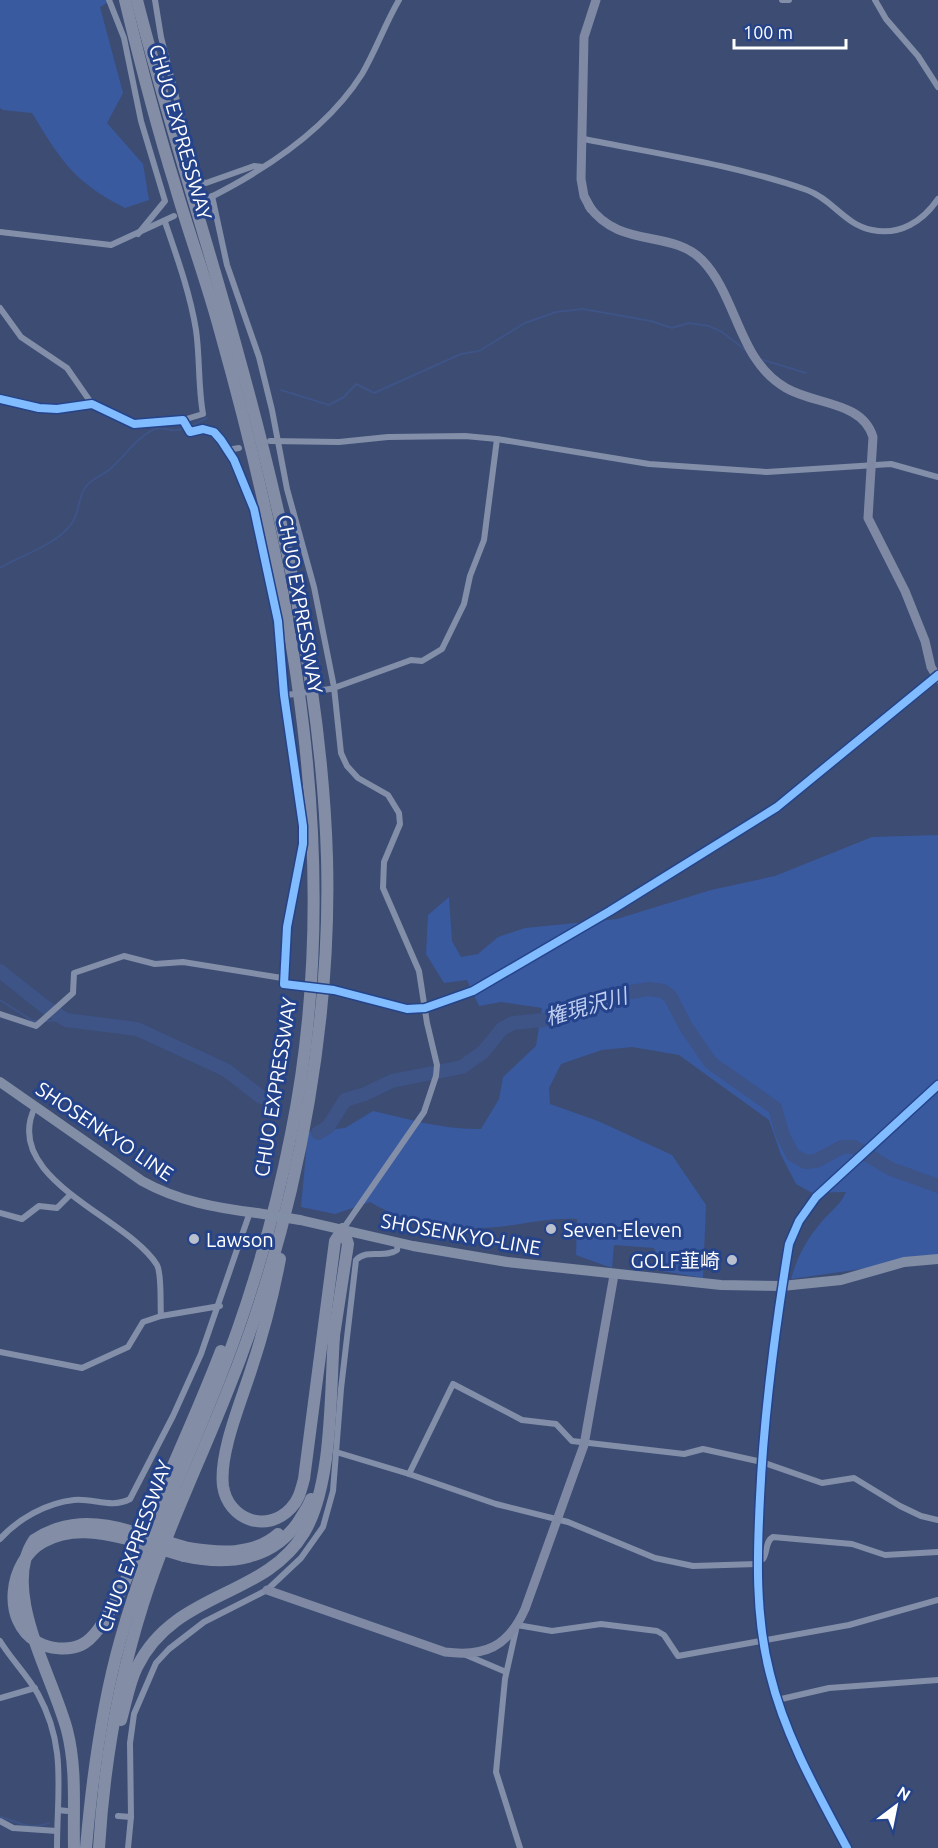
<svg xmlns="http://www.w3.org/2000/svg" width="938" height="1848" font-family="Ubuntu,'Noto Sans JP',sans-serif">
<rect width="100%" height="100%" fill="#3c4c73"/>
<g fill="#3a5aa0">
<path d="M0,0H112L100,7L123,93L107,123L143,164L149,200L125,208C73,181 62,162 32,113L3,110L0,108Z"/>
<path d="M938,835V1258L791,1279C797,1258 805,1242 819,1225C828,1213 840,1206 846,1192L812,1193L796,1184L781,1155L769,1120L679,1055L632,1047L602,1050L561,1064L549,1088L550,1104L598,1121L672,1155L706,1205L703,1278L662,1271L654,1248L614,1245L612,1268L576,1255L577,1219C554,1218 535,1222 513,1225C462,1232 414,1228 370,1202L335,1214L301,1207L308,1132L345,1128L373,1111C409,1119 443,1130 481,1129L499,1099L503,1077L536,1046L542,1008L501,1002L479,1006L467,980L444,983L426,954L428,915L449,897L452,941L461,957L478,954L498,937L525,928L617,919L711,890L775,876L872,837Z"/>
</g>
<g fill="none" stroke-linecap="round" stroke-linejoin="round">
<g stroke="#3e5386" stroke-width="2">
<path d="M760,359L806,373"/>
<path d="M281,390L329,405L344,397L356,384L374,393L461,354L479,351L525,323L556,312L583,309L651,321L672,328L689,323L709,326L722,332L748,352"/>
<path d="M0,568C23,554 52,547 70,526C80,514 77,500 85,488C90,479 102,476 110,469C124,457 138,436 155,429C161,427 170,431 177,430C187,429 198,422 207,418"/>
<path d="M0,1000L33,1021H39"/>
<path d="M45,1021L66,1020"/>
<path d="M0,1817C16,1821 31,1831 49,1823"/>
</g>
<g stroke="#3e5386" stroke-width="14">
<path d="M0,971L44,1006L66,1020L137,1029L226,1070L261,1097"/>
<path d="M318,1133L328,1127L345,1100L365,1094L392,1081L462,1067L483,1052L502,1029L513,1023L554,1019L570,1007L599,997L649,989L663,991L670,996L686,1027L711,1063L775,1108L783,1136L793,1155L806,1162L816,1161L842,1147H854L891,1169L938,1186"/>
</g>
<path stroke="#596788" stroke-width="6" stroke-dasharray="6 3" stroke-linecap="butt" d="M296,987L334,990"/>
<g stroke="#838ea8" stroke-width="6">
<path d="M109,0L124,38L141,121L165,201L138,234"/>
<path d="M155,0L161,37L196,176L200,181L206,183L254,166L263,167"/>
<path d="M782,0H789"/>
<path d="M875,0L886,19L918,56L938,87"/>
<path d="M584,139C658,154 735,165 807,190C832,199 845,225 872,230C900,236 923,221 938,199"/>
<path d="M212,196L227,265L259,357L272,410L287,489L314,587L334,687L341,753L347,766L358,778L388,795L399,813L400,824L384,862L383,888L419,971L427,1023L437,1065L436,1076L424,1112L343,1229"/>
<path d="M203,201C262,172 326,131 362,74C376,50 385,24 399,0"/>
<path d="M165,222C177,257 190,293 196,330C200,358 198,386 203,414L183,420"/>
<path d="M0,232L111,245L174,216"/>
<path d="M0,308L21,337L67,368L92,404"/>
<path d="M0,399L39,408L57,409L92,404L134,424L183,420L190,432L203,429L214,432L234,460L254,509L278,621L284,695L303,826V844L287,927L282,978L284,984L296,987"/>
<path d="M270,441L339,442L388,437L465,436L497,439L649,464L767,472L891,464L938,477"/>
<path d="M227,450L239,448"/>
<path d="M331,689L411,660L422,661L442,649L464,604L470,576L484,540L497,439"/>
<path d="M334,990L396,1007L425,1008L491,981L573,931L610,911L777,807L937,676"/>
<path d="M0,1014L36,1026L73,993L74,973L124,956L155,964L183,962L282,978"/>
<path d="M35,1107C0,1179 128,1217 157,1265C162,1274 160,1304 161,1316"/>
<path d="M0,1213L22,1219L39,1206L57,1208L70,1195"/>
<path d="M0,1352L82,1368L128,1347L143,1322L161,1316L220,1306"/>
<path d="M336,1452L409,1474L496,1504L568,1522L655,1558L693,1566L757,1564"/>
<path d="M409,1474L453,1384L522,1420L556,1424L572,1441L684,1454L703,1449L762,1462L822,1483L854,1478L900,1506L921,1516L938,1520"/>
<path d="M0,1539C18,1519 46,1503 74,1500C94,1498 111,1509 130,1499L173,1416L201,1354L250,1212"/>
<path d="M757,1559H763C768,1552 765,1541 773,1537L852,1544L885,1555L938,1552"/>
<path d="M0,1641C11,1659 27,1675 38,1694C67,1747 57,1790 57,1848"/>
<path d="M466,1655L506,1672"/>
<path d="M0,1698L35,1688"/>
<path d="M777,1700L829,1688L938,1680"/>
<path d="M58,1810L67,1811"/>
<path d="M118,1816L131,1817L130,1743L134,1714L156,1663L169,1649L204,1622L267,1590L301,1558L323,1527L333,1491L341,1389L356,1260C368,1248 384,1259 397,1250L398,1243"/>
<path d="M0,1821L13,1828L57,1831"/>
<path d="M128,1848L131,1817"/>
<path d="M520,1848L496,1772L505,1679L517,1625L552,1631L601,1624L657,1631L664,1635L678,1656L849,1625L938,1600"/>
</g>
<g stroke="#7f89a4" stroke-width="9">
<path d="M589,206C619,249 672,229 702,260C738,297 738,361 786,388C815,405 862,401 873,437L868,518L905,591L925,641L931,667L938,679"/>
<path d="M591,209L584,196L581,179L584,37L596,0"/>
<path d="M267,1590L445,1652C485,1657 508,1647 525,1609L584,1445L614,1275"/>
<path d="M847,1848C817,1792 785,1736 770,1674C755,1616 757,1556 760,1497C764,1412 775,1329 789,1244L799,1221L816,1197L938,1085"/>
</g>
<g stroke="#828da6" stroke-width="10">
<path d="M0,1082L142,1181C178,1201 216,1208 257,1213"/>
<path d="M300,1220L413,1246L507,1262L721,1285L782,1286L841,1280L904,1262L938,1259"/>
</g>
<g stroke="#838da6" stroke-width="12">
<path d="M280,1259C273,1296 263,1334 251,1370C241,1402 219,1453 223,1486C228,1520 267,1534 291,1508C299,1500 301,1490 304,1479L335,1241L343,1229"/>
<path d="M333,1342L348,1244L343,1229"/>
<path d="M127,1539C99,1532 70,1527 43,1542C9,1561 1,1621 37,1642C49,1649 68,1651 81,1645C96,1638 107,1616 115,1602C130,1575 140,1543 152,1514C175,1460 200,1406 221,1351"/>
<path d="M188,1548C218,1553 253,1556 278,1534"/>
<path d="M184,1556C228,1566 275,1560 300,1519C304,1512 309,1506 311,1499"/>
<path d="M121,1720C126,1703 129,1683 137,1667C175,1590 264,1599 304,1533C333,1484 330,1393 334,1336"/>
<path d="M74,1848C73,1808 77,1769 67,1730C52,1674 0,1590 34,1540C64,1520 96,1521 130,1531"/>
<path d="M86,1848C92,1778 101,1709 120,1641C144,1554 182,1473 215,1390C248,1308 274,1220 291,1134C346,865 293,591 220,331C207,282 189,234 175,185C156,124 140,62 125,0"/>
<path d="M99,1848C104,1765 118,1683 143,1604C166,1531 200,1461 228,1390C254,1326 275,1258 291,1190C316,1082 330,968 327,858C322,689 282,512 237,350C205,233 167,118 137,0"/>
</g>
<path stroke="#838ea8" stroke-width="6" d="M287,695L330,689"/>
<path stroke="#828da6" stroke-width="10" d="M257,1213L300,1220"/>
<g stroke="#838da6" stroke-width="12">
<path d="M130,1531L188,1548"/>
<path d="M127,1539L184,1556"/>
</g>
<defs>
<g id="cycleway">
<path d="M0,399L39,408L57,409L92,404L134,424L183,420L190,432L203,429L214,432L221,440L234,460L254,509L278,621L284,695L303,826V844L287,927L284,984L334,990L407,1009L425,1008L473,991L610,911L777,807L938,675"/>
<path d="M847,1848C817,1792 785,1736 770,1674C755,1616 757,1556 760,1497C764,1412 775,1329 789,1244L799,1221L816,1197L938,1085"/>
</g>
</defs>
<use href="#cycleway" stroke="#25438a" stroke-width="11"/>
<use href="#cycleway" stroke="#80bcff" stroke-width="8"/>
</g>
<g fill="#bbc0ce" stroke="#25438a" stroke-width="2">
<circle cx="551" cy="1229" r="6"/>
<circle cx="194" cy="1239" r="6"/>
<circle cx="732" cy="1260" r="6"/>
</g>
<g text-anchor="middle" dominant-baseline="central" stroke-width="6" stroke-linejoin="round" paint-order="stroke">
<g font-size="20" fill="#fff" stroke="#25438a">
<text transform="translate(181 132) rotate(74)">CHUO EXPRESSWAY</text>
<text transform="translate(301 604) rotate(80)">CHUO EXPRESSWAY</text>
<text transform="translate(275 1087) rotate(-81)">CHUO EXPRESSWAY</text>
<text transform="translate(105 1131) rotate(34)">SHOSENKYO LINE</text>
<text transform="translate(461 1234) rotate(10)">SHOSENKYO-LINE</text>
<text transform="translate(134 1546) rotate(-70)">CHUO EXPRESSWAY</text>
</g>
<g font-size="20" fill="#fff" stroke="#25438a" text-anchor="start">
<text x="563" y="1229">Seven-Eleven</text>
<text x="206" y="1239">Lawson</text>
<text x="720" y="1260" text-anchor="end">GOLF韮崎</text>
</g>
<g font-size="21" font-style="italic" fill="#bfcef1" stroke="#25438a">
<text transform="translate(586 1006) rotate(-16)">権現沢川</text>
</g>
</g>
<g transform="translate(896 1806) rotate(32)" stroke="#25438a" stroke-width="4.5" paint-order="stroke">
<path d="M0-4.5L10 22L0 15L-10 22Z" fill="#ffffff"/>
<text y="-9" font-size="16" font-weight="bold" text-anchor="middle" fill="#ffffff">N</text>
</g>
<path d="M734 39v9h112v-9" fill="none" stroke="#ffffff" stroke-width="3"/>
<text x="743" y="39" font-size="18" fill="#ffffff" stroke="#25438a" stroke-width="4.5" paint-order="stroke">100 m</text>
</svg>
